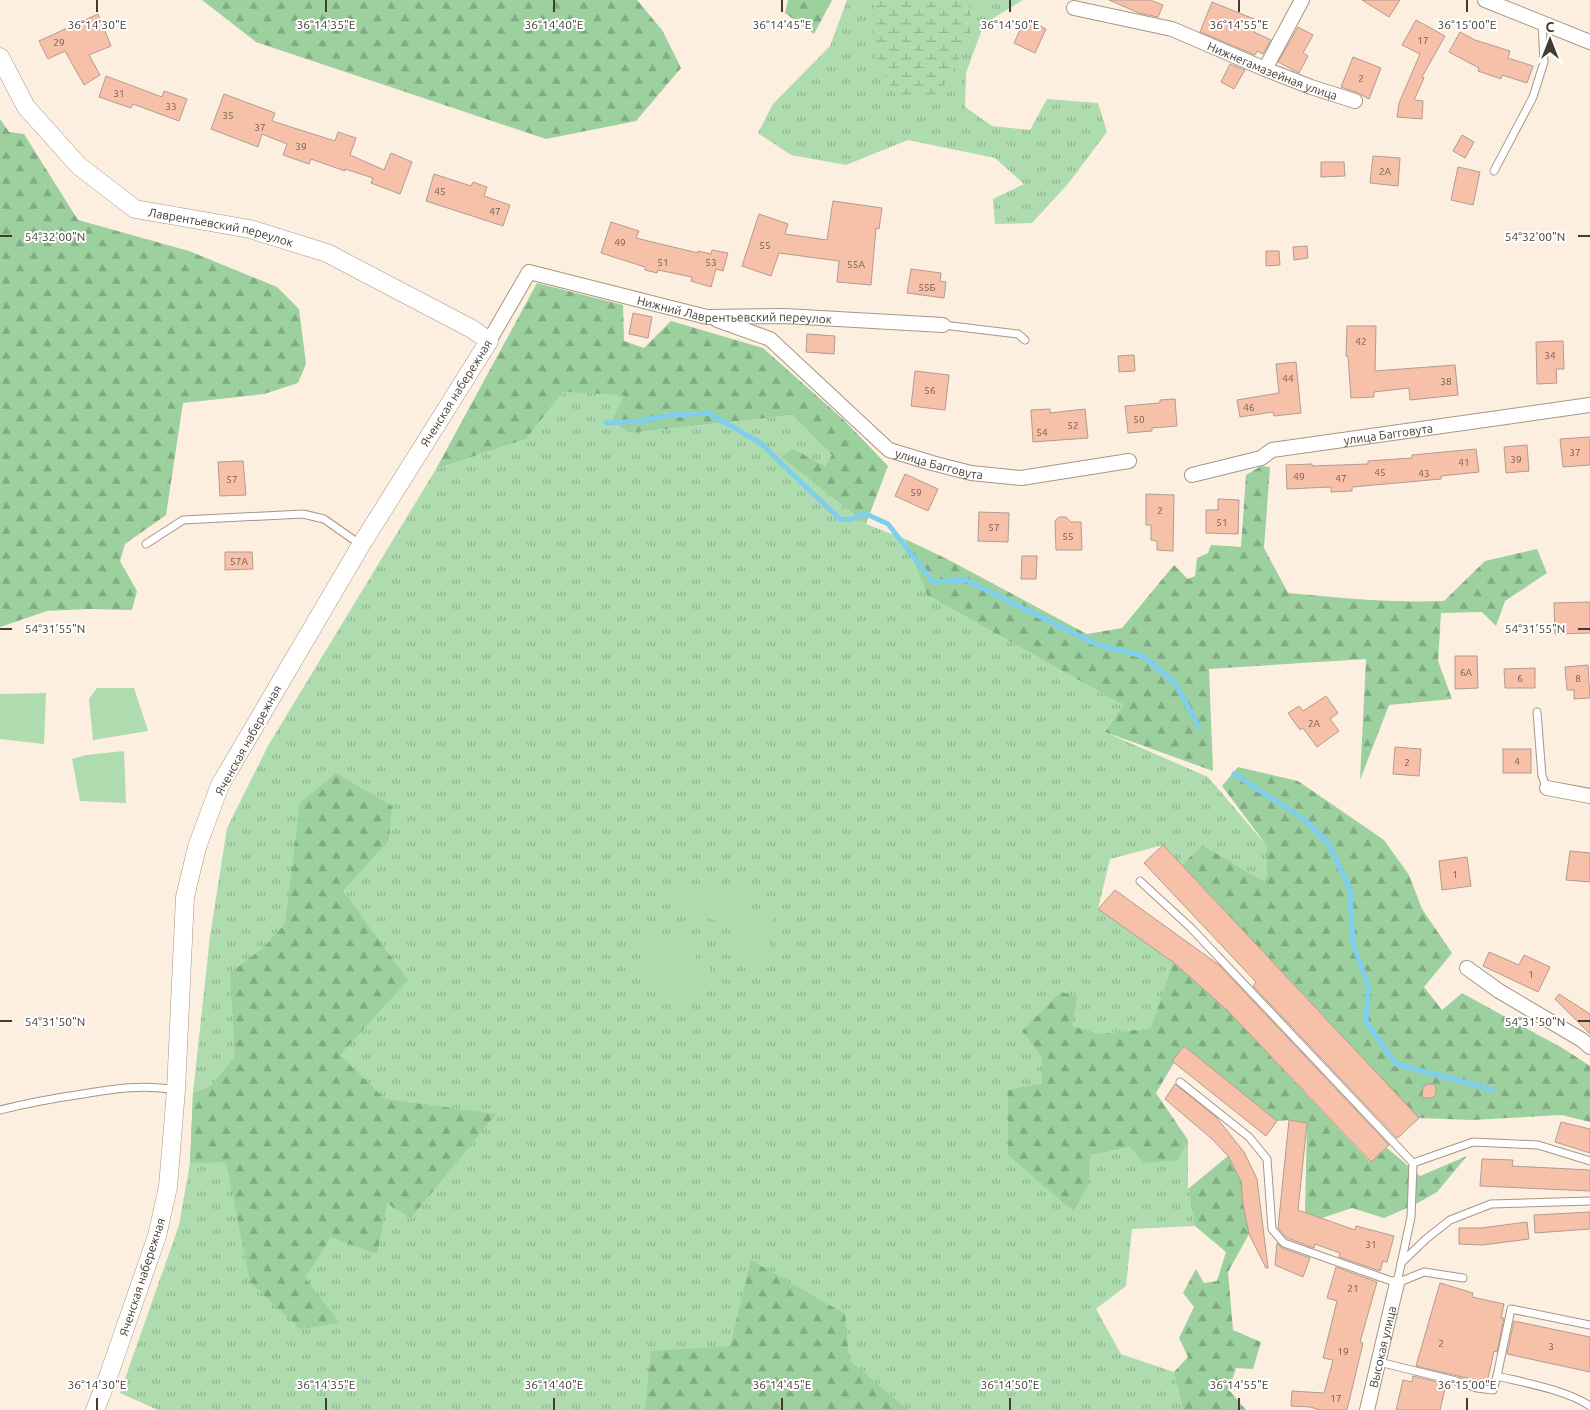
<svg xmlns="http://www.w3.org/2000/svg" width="1590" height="1410" font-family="Ubuntu,sans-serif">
<defs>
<pattern id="grass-tufts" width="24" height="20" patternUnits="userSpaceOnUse" patternTransform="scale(1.25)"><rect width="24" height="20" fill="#aedcaf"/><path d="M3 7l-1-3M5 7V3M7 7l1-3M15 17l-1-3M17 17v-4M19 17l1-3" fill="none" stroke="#8fb48f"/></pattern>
<pattern id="forest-firs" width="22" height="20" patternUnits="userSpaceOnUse" patternTransform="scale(1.25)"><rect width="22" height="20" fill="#9cd09e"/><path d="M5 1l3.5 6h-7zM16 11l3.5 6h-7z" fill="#81aa82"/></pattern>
<pattern id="wetland-marsh" width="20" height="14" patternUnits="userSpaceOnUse" patternTransform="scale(1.25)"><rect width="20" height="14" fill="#aedcaf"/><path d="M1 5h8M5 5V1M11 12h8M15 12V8" fill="none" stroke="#8fb48f"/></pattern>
</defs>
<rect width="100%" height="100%" fill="#fdefe0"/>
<g fill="url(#grass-tufts)">
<path d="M847,0H1023L984,24L966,73L965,107L992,126L1030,130L1047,99L1098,103L1107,132L1067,185L1032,223L995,224L993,199L1024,184L995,158L908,140L846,165L791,155L758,133L773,104L830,46Z"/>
<path d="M563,392L624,394L629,433L794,415L833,455L825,466L792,448L781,457L866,524L905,539L927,595L1123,705L1105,732L1208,777L1267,846V885L1202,845L1182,865L1163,845L1110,859L1098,909L1173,962L1152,1028L1100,1034L1072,1026L1022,1031L1042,1058V1083L1009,1090L1072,1211L1089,1185V1156L1130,1147L1179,1160L1188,1140V1189L1195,1226L1132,1229L1126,1286L1096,1309L1121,1354L1174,1372L1183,1410H158L120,1393L179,1225L190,1163L193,1093L210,936L227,828L269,744L436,469L526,439Z"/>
</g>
<g fill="url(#forest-firs)">
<path d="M202,0H637L662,30L681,68L636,121L546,139L256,42Z"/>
<path d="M788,0H832L814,34L785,13Z"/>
<path d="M0,119L9,132L24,134L78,220L189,251L277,287L299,309L306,364L298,383L264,394L183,403L166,515L125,544L120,561L137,591L132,610L88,609L47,611L0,627Z"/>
<path d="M537,283L623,305L624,341L644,348L671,321L763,348L845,421L888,466L866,524L781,457L792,448L825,466L832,455L793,415L629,433L612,420L624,395L563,392L526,439L436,469Z"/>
<path d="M1261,466L1270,467L1264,548L1288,593C1340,598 1392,603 1444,601L1485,561L1537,549L1547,573L1505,601L1496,626L1482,612L1441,613L1438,661L1452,699L1389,705L1360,780L1366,659L1209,669L1213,771L1105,732L1123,705L927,595L905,539L947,559L1087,634L1122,628L1174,565L1188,579L1195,576L1197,558L1208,553L1211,545L1241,547L1246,475Z"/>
<path d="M1238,767L1298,781L1384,840L1409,875L1422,909L1452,953L1424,987L1442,1010L1462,993L1564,1049L1590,1066V1122L1562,1115L1472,1120L1419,1118L1182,865L1202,845L1267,884V846L1222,786Z"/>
<path d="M336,773L392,806L389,840L343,891L408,980L340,1055L385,1099L496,1114L411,1218L387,1203L377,1254L331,1237L305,1278L340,1323L300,1329L250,1282L226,1162L190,1163L193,1093L210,1087L235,1057L230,973L263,948L285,924L300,803Z"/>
<path d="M1173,962L1228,1011L1370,1162L1387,1148L1420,1176L1467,1156L1437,1192L1416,1204L1384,1218L1352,1208L1322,1218L1305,1212L1307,1123L1289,1120L1277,1121L1184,1046L1156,1093L1188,1140L1179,1160L1144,1163L1130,1147L1089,1156V1185L1073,1211L1008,1155V1090L1042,1083V1058L1022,1031L1061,992L1077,997L1072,1026L1100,1034L1151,1028Z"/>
<path d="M1228,1156L1241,1181L1243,1204L1249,1234L1228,1272L1233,1330L1261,1342L1253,1369L1236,1368L1229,1390L1246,1410H1183L1174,1372L1188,1357L1179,1338L1194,1307L1183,1293L1196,1269L1204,1283L1217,1281L1226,1252L1195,1226L1188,1189Z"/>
<path d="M751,1260L845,1314L849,1360L908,1410H645L651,1351L730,1346Z"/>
</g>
<path fill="url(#wetland-marsh)" d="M876,0H968L973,27L956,65L939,94L918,98L895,93L876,62L872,23Z"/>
<g fill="#aedcaf">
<path d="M97,688H134L148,731L93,740L89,699Z"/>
<path d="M46,693L44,744L0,739V694Z"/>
<path d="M124,751L126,803L80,801L72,759L86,755Z"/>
<path d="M671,888L746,892L743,911L773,916L766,970L733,958L734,924L696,916Z"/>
<path d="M644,936L697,941L696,961L710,963L705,1005L655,1000L657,982L640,980Z"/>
</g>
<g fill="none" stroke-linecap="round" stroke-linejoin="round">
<g stroke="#80ceed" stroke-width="5">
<path d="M606,423L639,421L672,415L709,413L762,444L784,466L840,519L850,520L864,513L888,524L933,582L966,580L1098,645L1143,656L1174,682L1199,727"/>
<path d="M1234,774L1304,819L1328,843L1350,889L1353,944L1368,985L1366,1022L1396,1064L1494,1090"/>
</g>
</g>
<g fill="#f7c1a9" stroke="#b29b91">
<path d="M1109,0H1150L1163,5L1158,17L1139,13Z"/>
<path d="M1362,0H1400L1389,17Z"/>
<path d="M1212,2L1259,21L1254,32L1271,40L1263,54L1257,51L1255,55L1200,32Z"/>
<path d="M98,14L111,46L89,55L100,75L84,85L65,51L48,59L39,41Z"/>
<path d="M1025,19L1046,29L1035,53L1014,43Z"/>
<path d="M1416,20L1445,36L1422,77L1424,78L1414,100L1423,101L1422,119L1397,117L1399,103L1420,54L1402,45Z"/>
<path d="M1298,27L1313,35L1303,53L1308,56L1299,73L1278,62Z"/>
<path d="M1460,32L1475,40L1510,51L1508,58L1533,66L1527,83L1502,75L1501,79L1478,71L1479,68L1449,52Z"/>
<path d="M1353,57L1381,68L1369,99L1358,93L1341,87Z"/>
<path d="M1230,64L1245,70L1234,89L1221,82Z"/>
<path d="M106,76L162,97L164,91L187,99L179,121L133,104L131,108L99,97Z"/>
<path d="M224,94L275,113L272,121L335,141L338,132L356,138L350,155L384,170L391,153L412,162L400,194L371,183L373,178L345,169V171L311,159L309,164L283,155L287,144L262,134L258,147L211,129Z"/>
<path d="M1462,135L1474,142L1465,158L1453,151Z"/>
<path d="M1373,156L1400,158L1398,186L1370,183Z"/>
<path d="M1321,162H1344L1345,176L1321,177Z"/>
<path d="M1458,167L1480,172L1473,205L1451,200Z"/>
<path d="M434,174L471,186L473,182L487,187L484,196L510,205L503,226L426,201Z"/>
<path d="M833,201L882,208L879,229L876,228L871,285L837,282L839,261L779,253L771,276L742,266L759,214L788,224L785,234L827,240Z"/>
<path d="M611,222L639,231L636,238L698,253V251L711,254L712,250L728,253L723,271L716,269L711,287L691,281L692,277L658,270L657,273L645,270V267L601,253Z"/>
<path d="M1307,246L1308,258L1294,260L1293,247Z"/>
<path d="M1266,251H1279L1280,265L1266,266Z"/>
<path d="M911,269L941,273L940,281L946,282L944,298L907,293Z"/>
<path d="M633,313L652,317L648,338L629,334Z"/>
<path d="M1347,326H1376L1375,371L1455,365L1458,395L1410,400L1409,388L1374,392V397L1351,398L1348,356H1346Z"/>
<path d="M807,334L835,336L834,354L806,352Z"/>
<path d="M1563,341L1564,369H1556L1557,383L1537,384L1536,342Z"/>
<path d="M1134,355L1135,371L1119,372L1118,356Z"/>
<path d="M1296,362L1301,413L1274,416L1273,412L1240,417L1237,400L1279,393L1276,364Z"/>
<path d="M915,371L949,375L945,410L911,406Z"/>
<path d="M1175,399L1177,426L1152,428V431L1128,433L1125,406L1160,403V400Z"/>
<path d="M1050,409V413L1085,409L1088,438L1033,442L1031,410Z"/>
<path d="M1590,437V465L1563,467L1560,439Z"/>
<path d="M1527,445L1529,471L1506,473L1504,447Z"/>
<path d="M1476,449L1479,472L1441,476V479L1352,487V491L1331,492V487L1287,489L1286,465L1312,464V466L1368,464V461L1412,458V455Z"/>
<path d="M243,461L246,495L220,496L218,462Z"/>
<path d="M905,474L938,489L928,511L895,496Z"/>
<path d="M1146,494L1174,495L1173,551L1157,550V541L1151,540V525H1146Z"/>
<path d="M1218,499L1239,500L1238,534L1206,533V510H1218Z"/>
<path d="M979,512L1009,513L1008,542L978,541Z"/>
<path d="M1059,517H1066L1071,522H1081L1082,550H1056L1055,521Z"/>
<path d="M225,552H252L253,569L225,570Z"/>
<path d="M1022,556H1037L1036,579H1021Z"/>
<path d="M1590,602V633L1555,634L1554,603Z"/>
<path d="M1455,656H1477L1478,688L1455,689Z"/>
<path d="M1588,665L1590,698L1574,699V690H1567L1565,667Z"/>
<path d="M1535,668V688H1505L1504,669Z"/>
<path d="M1326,696L1338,713L1330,719L1339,731L1317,747L1303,728L1300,730L1288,713L1299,706L1303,711Z"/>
<path d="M1395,747L1421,749L1419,776L1393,774Z"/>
<rect x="1503" y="749" width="28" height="24"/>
<path d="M1163,845L1419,1118L1401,1135L1397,1138L1253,986L1256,982L1144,863Z"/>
<path d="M1570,851L1590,853V882L1566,880Z"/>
<path d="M1467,857L1471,886L1442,890L1439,861Z"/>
<path d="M1115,890L1219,965L1389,1145L1371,1162L1228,1011L1173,962L1098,909Z"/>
<path d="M1489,952L1519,965L1524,955L1550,967L1538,992L1483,966Z"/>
<path d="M1559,994L1590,1014V1034L1555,999Z"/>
<path d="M1184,1046L1277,1121L1266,1136L1172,1061Z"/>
<path d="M1175,1084L1216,1117L1244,1152L1257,1179L1268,1268H1266L1249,1234L1243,1204L1241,1181L1228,1156L1212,1139L1165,1099Z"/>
<path d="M1428,1084H1433L1436,1087V1095L1431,1098H1422L1423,1087Z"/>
<path d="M1289,1120L1307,1123L1298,1210L1355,1230L1356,1226L1394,1236L1387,1262L1383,1261L1380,1271L1339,1257L1340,1253L1315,1244L1314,1248L1287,1238L1278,1228Z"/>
<path d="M1561,1122L1590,1129V1153L1555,1142Z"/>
<path d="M1482,1159L1513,1160L1512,1166L1590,1170V1191L1480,1186Z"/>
<path d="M1590,1212V1229L1535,1233L1534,1215Z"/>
<path d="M1527,1222L1529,1239L1483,1245L1459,1244V1228H1481Z"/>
<path d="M1277,1243L1282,1248L1310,1258L1303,1277L1275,1265Z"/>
<path d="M1336,1267L1377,1282L1360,1342L1363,1343L1347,1410H1320L1310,1407L1291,1406L1292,1391L1324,1393L1333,1360L1323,1358L1337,1301L1327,1298Z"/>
<path d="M1440,1283L1473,1293L1472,1297L1504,1304L1501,1318H1504L1497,1352L1494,1351L1487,1383L1416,1366Z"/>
<path d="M1514,1321L1590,1337V1372L1507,1354Z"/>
<path d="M1413,1376L1446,1384L1440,1410H1396L1403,1380L1412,1382Z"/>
</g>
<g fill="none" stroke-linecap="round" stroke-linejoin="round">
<defs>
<g id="service">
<path d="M1494,171L1533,97L1544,62L1542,23"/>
<path d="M943,325L1018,334L1025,340"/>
<path d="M146,544L183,520L303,514L324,519L361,545"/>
<path d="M1537,712L1542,776L1547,788"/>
<path d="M1140,881L1191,928L1413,1163L1473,1142L1538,1145L1590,1161"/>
<path d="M1180,1082L1249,1137L1267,1159L1272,1229L1284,1243L1397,1283L1424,1272L1463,1278"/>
<path d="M0,1110C28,1103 55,1098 83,1094C114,1089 144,1084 175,1090"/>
<path d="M1401,1263L1426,1239L1450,1220L1491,1204L1590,1201"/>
<path d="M1397,1283L1411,1217L1413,1163"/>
<path d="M1590,1325L1511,1309L1497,1376C1526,1383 1566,1390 1590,1406"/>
<path d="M1379,1362L1456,1381L1477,1388L1493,1390L1497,1376"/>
</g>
<g id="minor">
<path d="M1485,0L1590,42"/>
<path id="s1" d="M1074,8L1172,29L1265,69L1311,87L1355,101"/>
<path d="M1265,69L1302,0"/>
<path id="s2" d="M717,320L770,339L889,450L932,463L971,473L1021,478L1129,461"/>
<path id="s3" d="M489,341L529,272L707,317L785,316L943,325"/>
<path id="s4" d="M1192,475L1261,458L1272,450L1590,405"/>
<path d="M1547,788L1590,796"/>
<path d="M1467,968L1499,991L1582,1040L1590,1047"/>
<path id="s5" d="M1367,1410L1397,1283"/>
</g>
<g id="tertiary">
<path id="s6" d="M0,57L26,107L79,166L135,209L250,229L327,253L472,329L489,341L361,545L220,785L197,847L185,897L176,1090L168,1187L157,1236L108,1377L95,1410"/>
</g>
</defs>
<use href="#service" stroke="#a69685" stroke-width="9"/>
<use href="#minor" stroke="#a69685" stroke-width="16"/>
<use href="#tertiary" stroke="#a69685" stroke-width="19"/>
<use href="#service" stroke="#fff" stroke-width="7"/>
<use href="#minor" stroke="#fff" stroke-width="14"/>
<use href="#tertiary" stroke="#fff" stroke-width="18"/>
</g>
<path fill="none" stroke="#433c34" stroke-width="2" d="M97,0V12M326,0V12M554,0V12M782,0V12M1010,0V12M1239,0V12M1467,0V12M0,236H12M1578,236H1590M0,629H12M1578,629H1590M0,1021H12M1578,1021H1590M97,1398V1410M326,1398V1410M554,1398V1410M782,1398V1410M1010,1398V1410M1239,1398V1410M1467,1398V1410"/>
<g text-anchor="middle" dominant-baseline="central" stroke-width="4" stroke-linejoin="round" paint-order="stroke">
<g font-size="10" fill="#705d51">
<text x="1423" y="40">17</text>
<text x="59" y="42">29</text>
<text x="1361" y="78">2</text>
<text x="119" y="93">31</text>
<text x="171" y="106">33</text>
<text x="228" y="115">35</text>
<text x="260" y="127">37</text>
<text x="301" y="146">39</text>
<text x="1385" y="171">2А</text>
<text x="440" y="191">45</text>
<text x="495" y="211">47</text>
<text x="620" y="242">49</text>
<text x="765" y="245">55</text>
<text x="663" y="262">51</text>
<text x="711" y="262">53</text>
<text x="856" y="264">55А</text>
<text x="927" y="287">55Б</text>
<text x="1361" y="341">42</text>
<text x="1550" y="355">34</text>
<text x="1288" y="378">44</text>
<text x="1446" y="381">38</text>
<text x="930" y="390">56</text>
<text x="1249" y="407">46</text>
<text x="1139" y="419">50</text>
<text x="1073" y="425">52</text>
<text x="1042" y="432">54</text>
<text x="1575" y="452">37</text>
<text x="1516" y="459">39</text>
<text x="1464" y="462">41</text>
<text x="1380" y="472">45</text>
<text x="1424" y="473">43</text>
<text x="1299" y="476">49</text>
<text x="1341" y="478">47</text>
<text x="232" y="479">57</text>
<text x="916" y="492">59</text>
<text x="1160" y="510">2</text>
<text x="1222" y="522">51</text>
<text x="994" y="527">57</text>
<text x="1068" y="536">55</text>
<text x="239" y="561">57А</text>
<text x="1466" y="672">6А</text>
<text x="1520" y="678">6</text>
<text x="1578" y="678">8</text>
<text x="1314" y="723">2А</text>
<text x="1517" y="761">4</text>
<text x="1407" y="762">2</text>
<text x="1455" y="874">1</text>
<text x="1531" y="974">1</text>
<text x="1371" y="1244">31</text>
<text x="1353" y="1288">21</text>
<text x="1441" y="1343">2</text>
<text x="1551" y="1346">3</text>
<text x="1343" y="1351">19</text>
<text x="1336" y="1398">17</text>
</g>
<g font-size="12" fill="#433c34" stroke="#fff">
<text stroke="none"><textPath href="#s1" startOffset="209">Нижнегамазейная улица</textPath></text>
<text stroke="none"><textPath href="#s6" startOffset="294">Лаврентьевский переулок</textPath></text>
<text stroke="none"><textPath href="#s3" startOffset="290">Нижний Лаврентьевский переулок</textPath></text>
<text transform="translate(456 393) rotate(-58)">Яченская набережная</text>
<text stroke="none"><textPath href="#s4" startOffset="202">улица Багговута</textPath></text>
<text stroke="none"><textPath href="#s2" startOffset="271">улица Багговута</textPath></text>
<text transform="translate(248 740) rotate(-61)">Яченская набережная</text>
<text transform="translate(142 1277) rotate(-72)">Яченская набережная</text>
<text stroke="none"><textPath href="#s5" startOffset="65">Высокая улица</textPath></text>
</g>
</g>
<g font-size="12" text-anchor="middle" fill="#433c34" stroke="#fff" stroke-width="4" stroke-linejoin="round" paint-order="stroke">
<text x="97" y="29">36°14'30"E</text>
<text x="326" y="29">36°14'35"E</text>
<text x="554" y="29">36°14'40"E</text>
<text x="782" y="29">36°14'45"E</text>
<text x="1010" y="29">36°14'50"E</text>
<text x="1239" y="29">36°14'55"E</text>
<text x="1467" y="29">36°15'00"E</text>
<text x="55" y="241">54°32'00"N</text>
<text x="1535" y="241">54°32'00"N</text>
<text x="55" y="633">54°31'55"N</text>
<text x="1535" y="633">54°31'55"N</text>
<text x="55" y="1026">54°31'50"N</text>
<text x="1535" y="1026">54°31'50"N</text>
<text x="97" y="1389">36°14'30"E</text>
<text x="326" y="1389">36°14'35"E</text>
<text x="554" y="1389">36°14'40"E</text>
<text x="782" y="1389">36°14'45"E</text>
<text x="1010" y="1389">36°14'50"E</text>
<text x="1239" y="1389">36°14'55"E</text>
<text x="1467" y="1389">36°15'00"E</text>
</g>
<g transform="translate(1550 40)" stroke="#ffffff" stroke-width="4" paint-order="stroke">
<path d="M0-4L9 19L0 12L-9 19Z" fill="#433c34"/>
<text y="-8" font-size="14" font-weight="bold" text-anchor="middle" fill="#433c34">С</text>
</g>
</svg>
